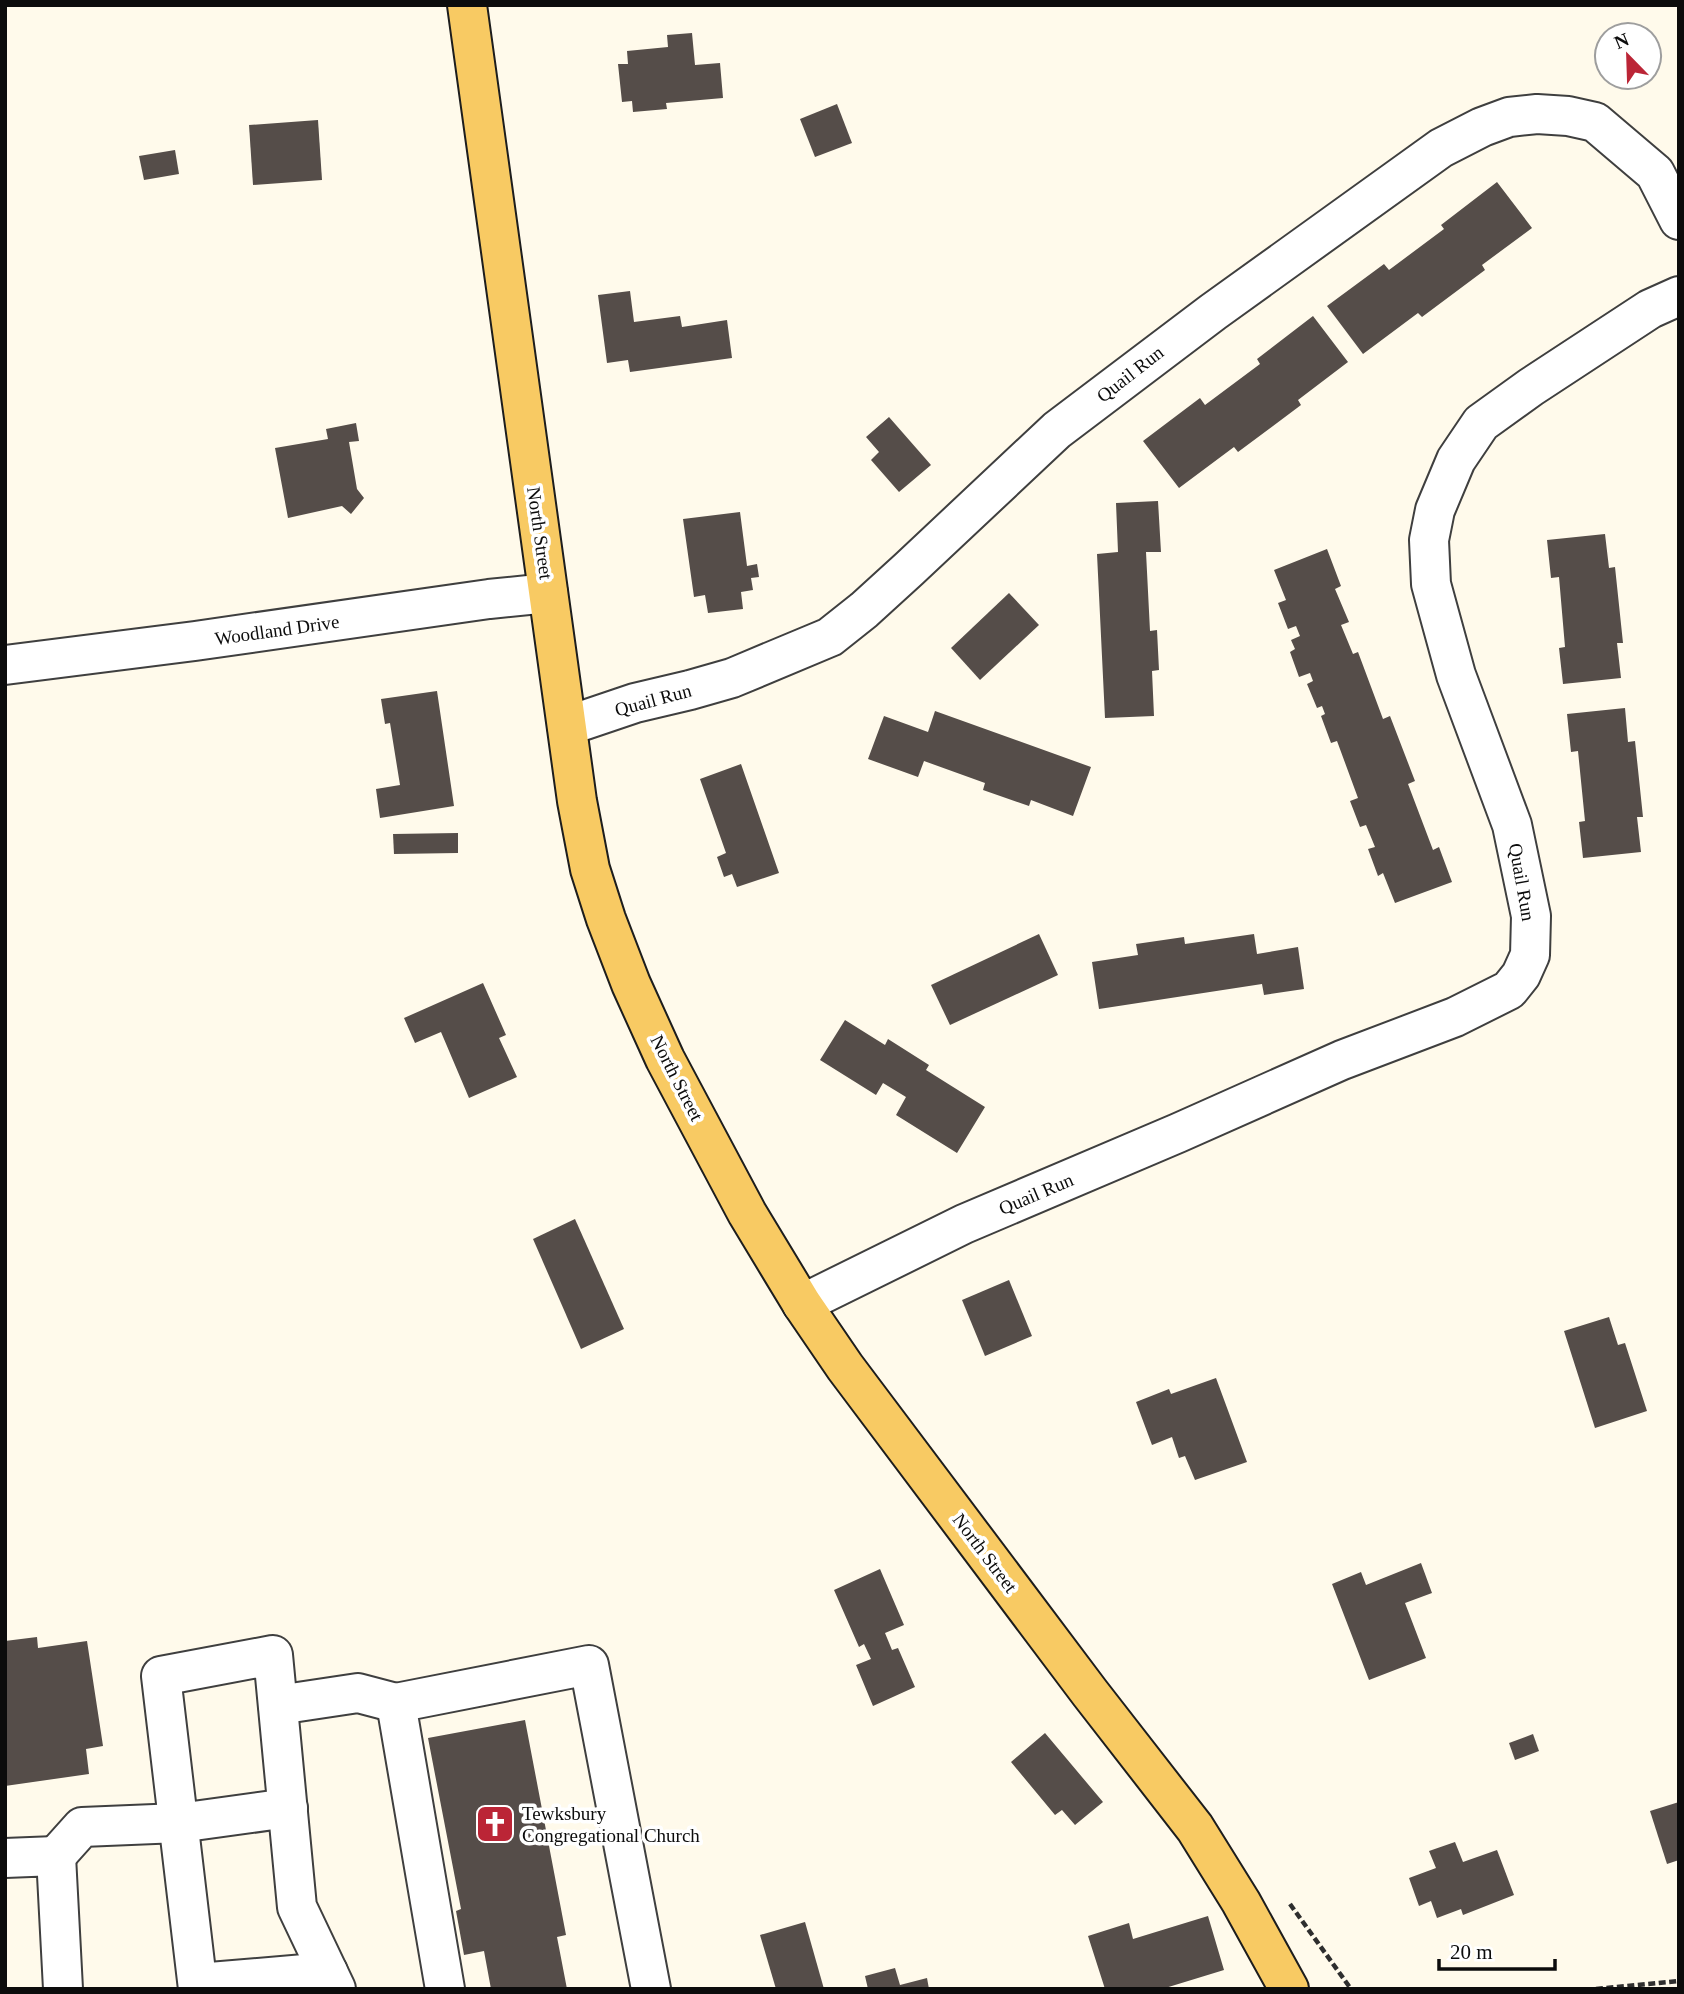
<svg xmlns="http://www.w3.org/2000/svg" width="1684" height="1994" font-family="'Times New Roman',serif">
<rect width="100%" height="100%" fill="#fffaeb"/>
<g fill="#554d49">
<path d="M692,33L695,65L720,63L723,98L666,103L667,109L633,112L632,101L622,102L618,64H628L627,51L668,47L667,35Z"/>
<path d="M837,104L852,143L815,157L800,119Z"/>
<path d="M318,120L322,180L253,185L249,125Z"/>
<path d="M175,150L179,174L144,180L139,156Z"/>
<path d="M1497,182L1532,228L1482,265L1485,270L1422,317L1418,313L1363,354L1327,306L1384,264L1389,270L1444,229L1441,225Z"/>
<path d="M630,291L634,322L680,316L682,327L727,320L732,358L630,372L628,360L607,363L598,295Z"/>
<path d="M1313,316L1348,362L1298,400L1301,405L1238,452L1234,447L1179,488L1143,441L1200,398L1205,405L1260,364L1257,359Z"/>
<path d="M889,417L931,465L899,492L871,460L879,452L866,437Z"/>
<path d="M356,423L359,441L349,442L357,489L364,498L351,514L342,506L288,518L275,448L328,439L326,429Z"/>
<path d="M1158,501L1161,552H1146L1150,631L1157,630L1159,670L1152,671L1154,716L1105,718L1097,554L1118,552L1116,503Z"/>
<path d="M740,512L747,566L757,564L759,577L751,578L753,590L741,592L743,609L708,613L705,595L694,597L683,519Z"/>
<path d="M1605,534L1609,568L1615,567L1623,643H1617L1621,678L1563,684L1559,648L1565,647L1559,577L1551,578L1547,540Z"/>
<path d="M1327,549L1341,586L1335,589L1349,622L1341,625L1353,654L1358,652L1383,719L1390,716L1415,781L1408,784L1433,850L1439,847L1452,882L1395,903L1383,873L1378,876L1368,849L1375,847L1366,825L1360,827L1350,801L1358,798L1337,741L1331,743L1321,716L1325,714L1322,706L1317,708L1307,684L1313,681L1310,673L1299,677L1290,652L1295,649L1291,640L1300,636L1296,626L1288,629L1278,603L1286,600L1274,570Z"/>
<path d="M1009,593L1039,625L980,680L951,648Z"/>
<path d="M437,691L454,806L380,818L376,789L400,785L390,723L385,724L381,699Z"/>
<path d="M1625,708L1628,742L1635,741L1643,817H1637L1641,852L1583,858L1579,822L1585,821L1578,751L1571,752L1567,714Z"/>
<path d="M935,711L1091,767L1073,816L1031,800L1029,806L983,790L985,783L924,761L918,777L868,759L884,716L928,732Z"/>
<path d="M741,764L779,873L737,887L732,874L724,877L717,857L726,853L700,779Z"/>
<path d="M458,833V853L394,854L393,834Z"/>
<path d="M1039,934L1058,975L950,1025L931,985Z"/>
<path d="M1254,934L1257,954L1298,947L1304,989L1264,995L1262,984L1099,1009L1092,962L1138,955L1136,944L1184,937L1185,944Z"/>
<path d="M483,983L506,1035L499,1038L517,1077L469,1098L441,1032L415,1043L404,1018Z"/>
<path d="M845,1020L885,1045L888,1039L929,1065L926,1070L985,1107L957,1153L896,1115L906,1097L883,1083L876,1095L820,1060Z"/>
<path d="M575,1219L624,1329L581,1349L533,1239Z"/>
<path d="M1009,1280L1032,1336L985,1356L962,1300Z"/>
<path d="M1609,1317L1618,1345L1625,1343L1647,1411L1595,1428L1564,1331Z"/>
<path d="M1216,1378L1247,1462L1195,1480L1185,1456L1179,1458L1172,1437L1152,1445L1136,1402L1169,1389L1171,1394Z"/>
<path d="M1421,1563L1432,1593L1405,1603L1426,1658L1369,1680L1332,1584L1361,1572L1366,1585Z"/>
<path d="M880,1569L904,1625L885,1633L892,1650L898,1648L915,1687L873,1706L856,1665L871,1659L864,1644L859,1647L834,1590Z"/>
<path d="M37,1637L38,1648L87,1641L103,1746L86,1749L89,1774L5,1786V1641Z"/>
<path d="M525,1720L566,1935L557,1937L567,1989H491L484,1951L464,1955L456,1911L461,1909L428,1738Z"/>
<path d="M1045,1733L1103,1802L1075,1825L1062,1810L1055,1815L1011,1762Z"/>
<path d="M1533,1734L1539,1751L1515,1760L1509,1743Z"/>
<path d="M1679,1802V1860L1667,1864L1650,1811Z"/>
<path d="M1455,1842L1463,1862L1497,1850L1514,1895L1463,1915L1461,1909L1437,1918L1431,1901L1419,1906L1409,1878L1436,1868L1429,1851Z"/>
<path d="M1208,1916L1224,1970L1162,1989H1105L1088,1936L1129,1923L1133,1939Z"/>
<path d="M805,1922L824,1989H776L760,1935Z"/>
<path d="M895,1968L900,1985L927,1978L929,1989H868L865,1976Z"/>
</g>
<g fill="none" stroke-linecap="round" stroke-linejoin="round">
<defs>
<g id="minor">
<path d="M5,665L195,641L489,599L548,593"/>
<path d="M567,726L635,703L690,690L732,678L830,637L864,610L909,569L1057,430L1213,312L1441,148L1482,127L1509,117L1537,114L1568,116L1595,122L1655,173L1679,220"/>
<path d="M802,1304L964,1224L1178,1133L1342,1060L1455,1017L1509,990L1521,975L1530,955L1531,916L1512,825L1456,675L1431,584L1429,540L1435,510L1456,460L1481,423L1531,387L1650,309L1679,296"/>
<path d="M278,1705L358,1693L396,1703"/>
<path d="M56,1856L82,1827L179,1823L288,1808"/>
<path d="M5,1858L56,1856L63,1989"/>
<path d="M198,1983L328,1972"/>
<path d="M198,1989L161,1676L273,1655L297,1907L336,1989"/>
<path d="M445,1989L396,1703L589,1665L651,1989"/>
</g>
<path id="major" d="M467,5L577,801L590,869L606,919L631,984L665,1059L747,1213L802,1304L845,1367L1090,1693L1195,1828L1241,1902L1289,1989"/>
</defs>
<use href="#minor" stroke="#3f3f3f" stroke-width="42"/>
<use href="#major" stroke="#1d1d1d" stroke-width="42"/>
<g stroke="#2e2e2e" stroke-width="4.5" stroke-dasharray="7 3.5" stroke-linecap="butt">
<path d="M1290,1904L1351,1989"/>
<path d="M1596,1989L1679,1981"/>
</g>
<use href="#minor" stroke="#fff" stroke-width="38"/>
<use href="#major" stroke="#f8ca63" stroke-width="38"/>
</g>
<defs>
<symbol id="church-square" viewBox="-11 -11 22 22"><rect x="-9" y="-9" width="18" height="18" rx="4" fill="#bb2536" stroke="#fff"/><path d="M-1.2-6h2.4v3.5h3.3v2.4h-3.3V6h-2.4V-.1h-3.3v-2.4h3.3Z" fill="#fff"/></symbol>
</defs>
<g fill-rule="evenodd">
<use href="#church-square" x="473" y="1802" width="44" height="44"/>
</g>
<g text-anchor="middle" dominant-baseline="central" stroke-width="7" stroke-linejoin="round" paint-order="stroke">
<g font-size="19" fill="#0c0c0c" stroke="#fff">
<text transform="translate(1130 374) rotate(-38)">Quail Run</text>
<text transform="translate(540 533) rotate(82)">North Street</text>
<text transform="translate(277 630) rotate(-8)">Woodland Drive</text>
<text transform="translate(653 700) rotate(-15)">Quail Run</text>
<text transform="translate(1522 882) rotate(80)">Quail Run</text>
<text transform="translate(677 1078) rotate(63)">North Street</text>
<text transform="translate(1036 1194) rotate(-23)">Quail Run</text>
<text transform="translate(985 1553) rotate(53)">North Street</text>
</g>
<g font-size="19" fill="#0c0c0c" stroke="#fff" text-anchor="start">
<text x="522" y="1813">Tewksbury<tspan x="522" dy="22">Congregational Church</tspan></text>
</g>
</g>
<rect width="1684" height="1994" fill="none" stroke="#0c0c0c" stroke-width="14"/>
<g transform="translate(1628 56) rotate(337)"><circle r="33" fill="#ffffff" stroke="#9e9e9e" stroke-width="2"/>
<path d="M0-5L12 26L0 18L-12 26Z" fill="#bb2536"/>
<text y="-10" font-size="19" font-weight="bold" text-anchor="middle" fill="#0c0c0c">N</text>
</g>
<path d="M1439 1959v10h116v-10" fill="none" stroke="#0c0c0c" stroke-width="3.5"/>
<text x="1450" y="1959" font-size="21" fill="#0c0c0c" stroke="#ffffff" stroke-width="5" paint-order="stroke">20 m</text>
</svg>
